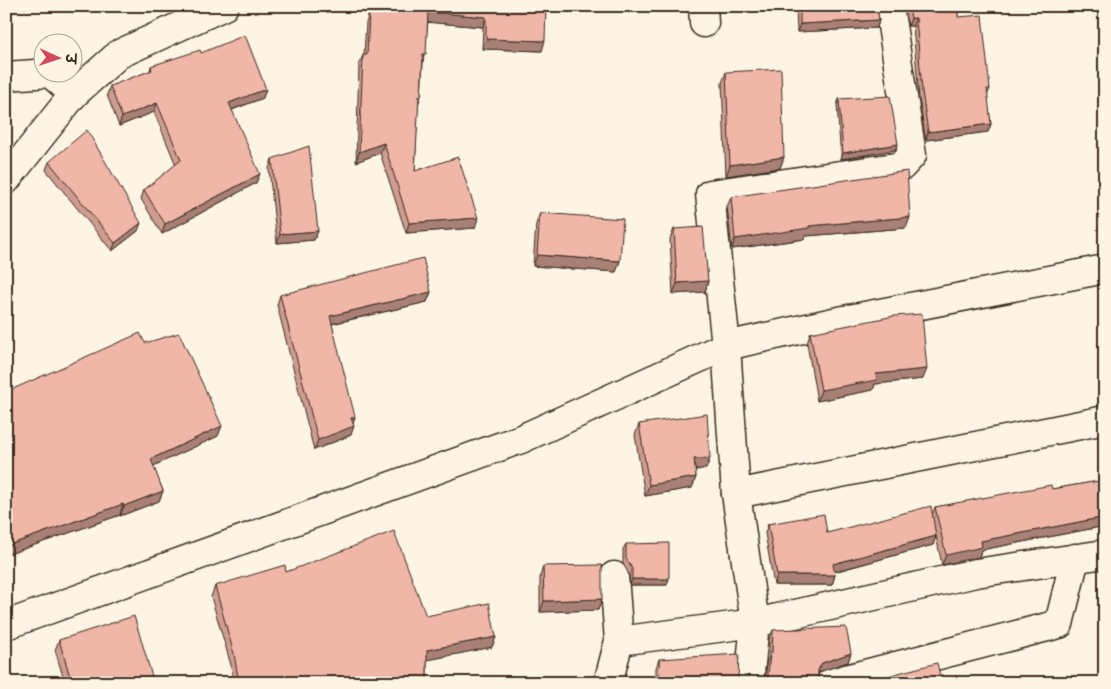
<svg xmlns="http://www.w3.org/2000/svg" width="1111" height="689" font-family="Sriracha,'Playpen Sans Deva',sans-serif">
<rect width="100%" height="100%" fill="#fcf5e5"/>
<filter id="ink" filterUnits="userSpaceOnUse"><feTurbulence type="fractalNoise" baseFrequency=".02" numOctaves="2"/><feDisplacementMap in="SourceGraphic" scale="10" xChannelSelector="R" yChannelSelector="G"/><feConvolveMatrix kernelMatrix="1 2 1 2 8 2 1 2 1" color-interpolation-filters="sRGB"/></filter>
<g filter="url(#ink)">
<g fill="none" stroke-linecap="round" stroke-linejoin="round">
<defs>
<g id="minor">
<path d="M703,6L704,23"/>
<path d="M6,76L50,73L74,94"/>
<path d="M6,180L74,94L119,54L224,6"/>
<path d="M736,494L1105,420"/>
<path d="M6,625L521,439L726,346L834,322L1105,269"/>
<path d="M619,641L755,623L976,573L1105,554"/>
<path d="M608,683L619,641L614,576"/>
<path d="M749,683L755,623L736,494L726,346L710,194L902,166L912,155L889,6"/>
<path d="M830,683L1059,624L1075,558"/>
</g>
</defs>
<use href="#minor" stroke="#3b2a1e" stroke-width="31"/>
<use href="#minor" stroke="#fcf5e5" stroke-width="28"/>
</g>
<g fill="#ce9d90" stroke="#3b2a1e">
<path d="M381,6H546L542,51L482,49L483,27L428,22L423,63L421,96L418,105L415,171L475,228L406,233L380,153L356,162L359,65L363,55H364L366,23L369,13L380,14Z"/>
<path d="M796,6H877L879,20L877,28L797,32Z"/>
<path d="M903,6H958V17L990,89L987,96L991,124L988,132L926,140L919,99L913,26H908Z"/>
<path d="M201,53L263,98L232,110L256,183L162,234L141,199L144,190L176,165L154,112L119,126L107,95L110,86L150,71L151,66Z"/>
<path d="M726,72L784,157L780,168L726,176L722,83Z"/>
<path d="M839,99L898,144L895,150L841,159L837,105Z"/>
<path d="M272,159L318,231L314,240L277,243L269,169Z"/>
<path d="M49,162L138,231L112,251L46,170Z"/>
<path d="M731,197L910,217L906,228L806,236L805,239L732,249L727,207Z"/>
<path d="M540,213L620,261L616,272L533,266L536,224Z"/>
<path d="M674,229L708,281L705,292L673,294L670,239Z"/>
<path d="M431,292L427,302L332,324L353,423L351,435L314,450L277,305L280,295Z"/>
<path d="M810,333L923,379L875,384L873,390L817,401L807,344Z"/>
<path d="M145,343L218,436L153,466L163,491L159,501L120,516V515L6,555V392Z"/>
<path d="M639,424L710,458L706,469L695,470L696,477L692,488L645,496L635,435Z"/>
<path d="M1105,480V526L981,550L979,557L942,565L936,536L933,545L834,572L835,575L832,585H774L765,533L768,524L827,533L932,515L935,507L1052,489Z"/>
<path d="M626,544L667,585H630L629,574L623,564V549Z"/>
<path d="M543,566L602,599L598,610L540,612V577Z"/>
<path d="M286,572L426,616L496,637L492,647L427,660V683H233L231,665L211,597L215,586Z"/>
<path d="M773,630L851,653L848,662L819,672L818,677L765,683L767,662L769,656V639Z"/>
<path d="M59,640L154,683H65L55,650Z"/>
<path d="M659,659L738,680L740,683H656V668Z"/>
</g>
<g fill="#a88076" stroke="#3b2a1e">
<path d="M428,12L486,17L483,27L424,22Z"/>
<path d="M911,18H916L913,26H908Z"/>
<path d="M879,20L877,28L797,32L800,24Z"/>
<path d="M486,39L545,41L542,51L482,49Z"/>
<path d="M266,89L263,98L226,112L229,103Z"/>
<path d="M157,103L154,112L119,126L122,117Z"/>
<path d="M991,124L988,132L926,140L928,132Z"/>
<path d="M384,143L380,153L356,162L359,152Z"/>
<path d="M898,144L895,150L841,159L843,153Z"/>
<path d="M784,157L780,168L726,176L730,165Z"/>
<path d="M260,174L256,183L162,234L165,224Z"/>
<path d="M910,217L906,228L806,236L805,239L732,249L735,239L809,226Z"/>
<path d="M478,218L475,228L406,233L409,223Z"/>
<path d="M141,223L138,231L112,251L115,243Z"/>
<path d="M318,231L314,240L277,243L280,234Z"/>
<path d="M537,255L620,261L616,272L533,266Z"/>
<path d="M708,281L705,292L673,294L677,283Z"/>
<path d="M431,292L427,302L326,325L330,316Z"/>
<path d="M927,369L923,379L875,384L873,390L817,401L821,390L876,374Z"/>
<path d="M355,417L352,427L354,426L351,435L314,450L318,440L351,418Z"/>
<path d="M222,426L218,436L147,469L151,459Z"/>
<path d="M710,458L706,469L690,470L694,459Z"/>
<path d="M696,477L692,488L645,496L649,485Z"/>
<path d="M163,491L159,501L120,516L124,506Z"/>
<path d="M123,504L120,515L6,555V546Z"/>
<path d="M1105,517V526L981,550L979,557L942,565L946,555L981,541Z"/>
<path d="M936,536L933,545L829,573L833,564Z"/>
<path d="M777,575H835L832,585H774Z"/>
<path d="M632,579H669L667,585H630Z"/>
<path d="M602,599L598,610L540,612L544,601Z"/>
<path d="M496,637L492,647L423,661L427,650Z"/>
<path d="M851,653L848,662L819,672L815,679L818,670L822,663Z"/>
</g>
<g fill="#f0b7a8" stroke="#3b2a1e">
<path d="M383,6H546L545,41L486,39V17L428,12L426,54H423L421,96H419L415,171L458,157L478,218L409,223L384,143L359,152L363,55H367L369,13L383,14Z"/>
<path d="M800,6H877L879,20L800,24Z"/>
<path d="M908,6H958V17L982,15L990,89H987L991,124L928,132L922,91L916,18H911Z"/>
<path d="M245,35L266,89L229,103L260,174L165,224L144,190L181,160L157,103L122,117L110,86L152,70L151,66L200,50L201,53Z"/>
<path d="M781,69L784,157L730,165L726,72Z"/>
<path d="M890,96L898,144L843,153L839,99Z"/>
<path d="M87,130L141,223L115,243L49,162Z"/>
<path d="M309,146L318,231L280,234L272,159Z"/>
<path d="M907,171L910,217L809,226V228L735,239L731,197Z"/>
<path d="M540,213L623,219L620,261L537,255Z"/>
<path d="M703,227L708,281L677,283L674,229Z"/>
<path d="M423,258L431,292L330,316L355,417L351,418L354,426L318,440L280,295Z"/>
<path d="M922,314L927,369L876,374L877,380L821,390L810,333L894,316Z"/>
<path d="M140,333L145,343L179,333L222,426L151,459L163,491L124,506L123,504L6,546V392Z"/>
<path d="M707,414L710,458L694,459L696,477L649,485L639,424Z"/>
<path d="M1105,480V517L981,541L982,547L946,555L935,507L1051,485L1052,489Z"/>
<path d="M931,506L936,536L833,564L835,575H777L768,524L824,514L827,533Z"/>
<path d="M394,531L426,616L489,603L496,637L427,650V683H239L234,654L215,586L285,565L286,572Z"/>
<path d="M669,543V579H632V569L626,558V544Z"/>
<path d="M602,565V599L544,601L543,566Z"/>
<path d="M134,616L154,683H72L59,640Z"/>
<path d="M846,627L851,653L822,663L818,670V677L822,683H765L768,676L770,653H772L773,630Z"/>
<path d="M739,654L738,680L740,683H660L659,659Z"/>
<path d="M937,663L942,683H860Z"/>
</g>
</g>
<rect width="1111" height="689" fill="none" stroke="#fcf5e5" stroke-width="25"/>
<rect x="12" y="12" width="1086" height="664" fill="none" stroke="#3b2a1e" stroke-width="2" filter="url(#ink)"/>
<g transform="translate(58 58) rotate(93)"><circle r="24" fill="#fcf5e5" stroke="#afa495"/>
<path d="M0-4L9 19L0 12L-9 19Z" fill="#d1495b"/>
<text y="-8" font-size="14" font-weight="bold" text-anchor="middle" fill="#3b2a1e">उ</text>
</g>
</svg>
